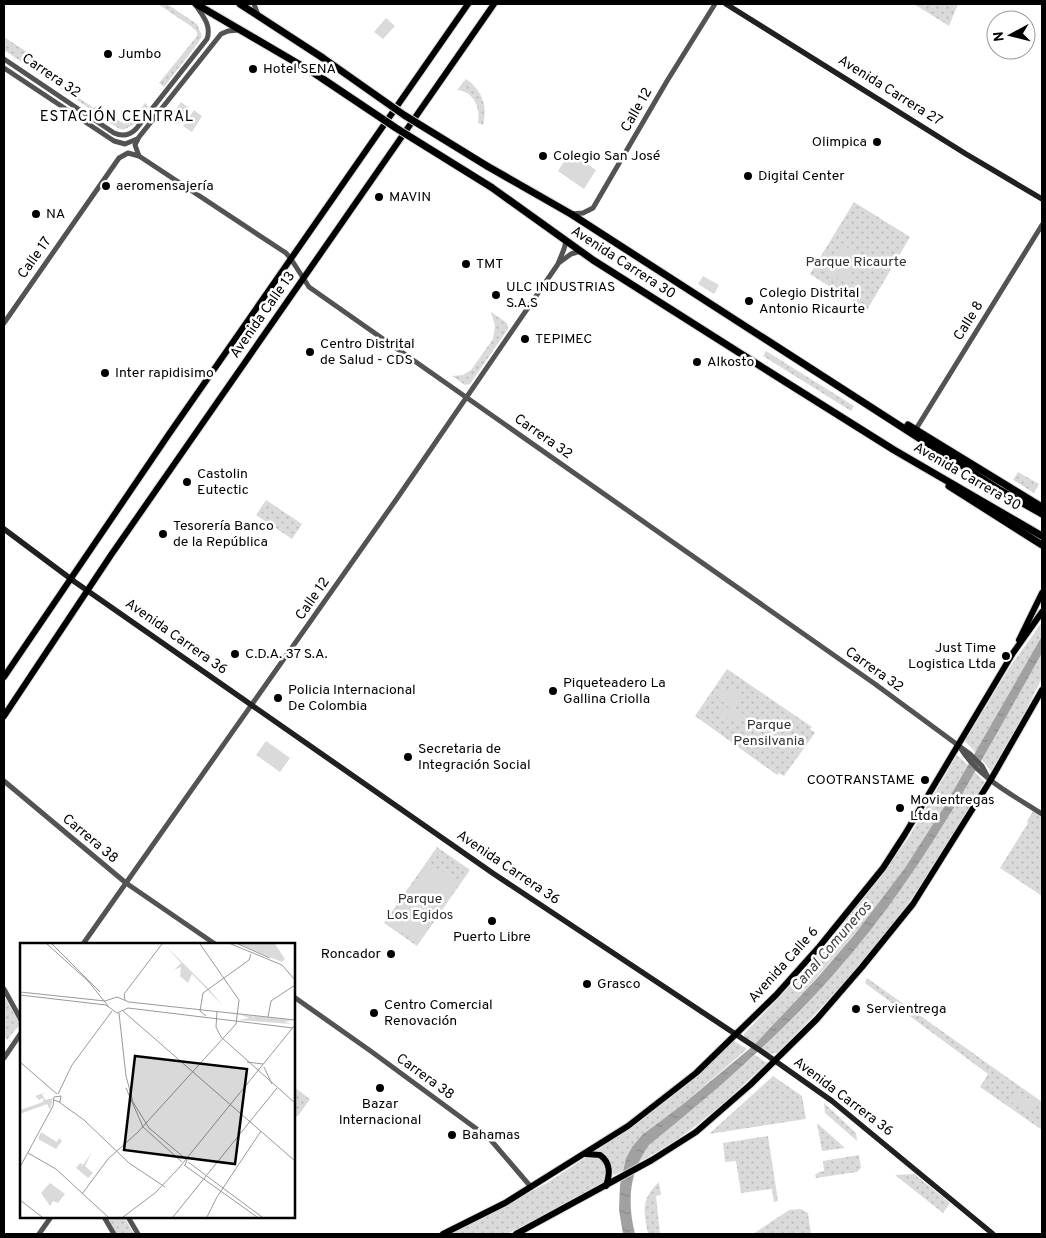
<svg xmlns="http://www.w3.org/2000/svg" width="1046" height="1238" font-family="Overpass,sans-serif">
<defs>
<pattern id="grass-dots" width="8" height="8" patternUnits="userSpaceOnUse" patternTransform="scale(1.25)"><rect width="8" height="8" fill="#dadada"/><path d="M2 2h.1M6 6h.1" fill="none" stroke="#b9b9b9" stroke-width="1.8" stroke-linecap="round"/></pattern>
<pattern id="water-ripples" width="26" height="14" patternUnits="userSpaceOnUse" patternTransform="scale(1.25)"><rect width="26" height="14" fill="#a1a1a1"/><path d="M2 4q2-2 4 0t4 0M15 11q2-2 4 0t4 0" fill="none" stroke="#898989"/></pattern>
</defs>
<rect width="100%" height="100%" fill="#fff"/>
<g fill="url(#grass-dots)">
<path d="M158,4H167L197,24L202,36L198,43L164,87L159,83L197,36V32L192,27Z"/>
<path d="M914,4H958L949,26Z"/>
<path d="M4,37L27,52L37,70L94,108L96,106L124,124L126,122L128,123L131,118L133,119L145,103L148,106L135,124L123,130L118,128L4,50Z"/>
<path d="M466,79C482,90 488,106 483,125L478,123C481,109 474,91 457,90Z"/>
<path d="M854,202L910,237L867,310L810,274Z"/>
<path d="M491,312L507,323L508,329L470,384L465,385L452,376L463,375L471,370L493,339L495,326Z"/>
<path d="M766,351L854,406L851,411L763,356Z"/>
<path d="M1018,472L1039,484L1034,493L1013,480Z"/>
<path d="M266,500L302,524L292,539L256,515Z"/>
<path d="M1042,622V636L976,753L965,741L1008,670Z"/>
<path d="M1042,653V678L1023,716L991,771L982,760Z"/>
<path d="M727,669L812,727L810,729L815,733L784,776L779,773L777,775L695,716Z"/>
<path d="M957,755L968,765C948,800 928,836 905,869C861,932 807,988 754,1045L744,1037V1034L789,987L834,935L875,883L909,837Z"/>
<path d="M975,772L985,782C970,807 956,833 940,857C895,928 836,995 777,1053L769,1054L761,1049C792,1017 825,986 853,952C898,895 937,834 975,772Z"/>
<path d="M1033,811L1042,817V896L1000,868L1028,823L1027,821Z"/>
<path d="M437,847L470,870L417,946L384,923Z"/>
<path d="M867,978L1042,1102V1130L980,1087L988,1074L865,983Z"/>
<path d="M4,996L20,1024L7,1040L4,1034Z"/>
<path d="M734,1041L747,1049L682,1105L642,1135L632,1147L626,1158L623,1171L614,1175L608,1158L596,1151C645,1117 691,1081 734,1041Z"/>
<path d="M755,1055L767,1063C727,1101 687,1138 637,1163L649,1145Z"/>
<path d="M773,1076L802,1096L806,1119L709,1134Z"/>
<path d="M294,1087L310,1099L298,1116H294Z"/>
<path d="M824,1103L856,1133L857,1141L825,1113Z"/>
<path d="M817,1123L845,1148L822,1151Z"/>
<path d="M768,1136L778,1201L774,1202L772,1189L741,1193L736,1161L725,1162L723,1143Z"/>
<path d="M859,1155L861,1168L857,1172L816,1178L815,1175L819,1172L824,1171L823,1161Z"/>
<path d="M588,1156L601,1158C607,1165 607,1172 605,1181L563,1205L507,1234H451L547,1183Z"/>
<path d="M914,1174L950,1203L943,1213L895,1175Z"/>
<path d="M659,1182L661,1195L656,1196L660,1234H648C644,1211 640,1200 659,1182Z"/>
<path d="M801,1209L808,1213L811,1234H753L789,1210Z"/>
<path d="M106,1217H124L134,1234H116Z"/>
</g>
<g fill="#dadada">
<path d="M386,18L395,26L383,39L374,32Z"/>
<path d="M181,102L189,108L178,124L170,118Z"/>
<path d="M194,110L202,116L192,132L183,126Z"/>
<path d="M570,152L596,170L584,189L558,171Z"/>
<path d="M843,245L862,257L855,267L836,256Z"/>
<path d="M834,258L853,271L846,283L826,271Z"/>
<path d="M703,276L719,285L714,294L698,284Z"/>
<path d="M720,689L742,693L740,705L718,701Z"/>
<path d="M722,707L742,710L741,720L721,717Z"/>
<path d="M266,741L290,758L280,772L256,755Z"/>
<path d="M429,862L459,884L417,943L387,922Z"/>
<path d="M1017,1091L1036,1104L1029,1115L1010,1101Z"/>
</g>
<path fill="url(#water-ripples)" d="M1042,636V653C984,756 928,862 852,953C792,1025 721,1087 649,1145C629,1172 627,1202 635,1234H623L619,1210L620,1185L626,1158L632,1147L642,1135L682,1105L754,1045L818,977L855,934L905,868L944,807Z"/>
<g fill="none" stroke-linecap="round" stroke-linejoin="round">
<defs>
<g id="primary">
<path d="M1019,640L1042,593"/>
<path d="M4,677L169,434L468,4"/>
<path d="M4,716L111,555L494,4"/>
<path d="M586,1154L600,1155C611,1163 610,1174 606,1186"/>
<path d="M443,1234L505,1203L628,1126L696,1073L776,995L819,947L883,868L905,834L1013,653L1042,612"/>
<path d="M516,1234L652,1160L696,1132L750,1085L817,1019L862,967L913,904L990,781L1042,690"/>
</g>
<g id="trunk">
<path d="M196,4L314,73"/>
<path d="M240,4L323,58"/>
<path d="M487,166L571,214L998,489L1042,514"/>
<path d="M491,187L593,260L784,381L894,450L1042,536"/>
<path d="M908,425L1042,507"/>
<path d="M949,486L1042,545"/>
</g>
</defs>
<use href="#primary" stroke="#dbdbdb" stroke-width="8"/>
<use href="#trunk" stroke="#dbdbdb" stroke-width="9"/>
<g stroke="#535353" stroke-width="5">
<path d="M254,4L258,15"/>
<path d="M4,59L114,133C123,137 130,135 136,129L207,39C212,25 202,15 195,4"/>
<path d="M4,68L114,141L125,144L137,139"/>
<path d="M139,156L135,145L139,137L221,34L228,31L239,30"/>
<path d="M571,214L583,213L593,208L667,81L715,4"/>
<path d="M560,262L571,254L581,251"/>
<path d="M4,323L119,158L128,153L139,156L286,253L291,259L309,287L875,684L970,754L982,766L990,781"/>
<path d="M916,429L1042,225"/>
<path d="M961,749C980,779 1013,795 1042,814"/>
<path d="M4,781L126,883L215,944"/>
<path d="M83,944L398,497L558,264L564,249L566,241"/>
<path d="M4,989L21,1020"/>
<path d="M294,997L372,1052L489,1138L531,1187"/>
<path d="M4,1058L21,1033"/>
<path d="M104,1217L114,1234"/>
<path d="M128,1217L138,1234"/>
<path d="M39,1234L51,1217"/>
</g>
<g stroke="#202020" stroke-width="5.5">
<path d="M726,4L966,154L1042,199"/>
<path d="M4,529L75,582L494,874L761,1051L832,1101L993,1234"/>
</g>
<use href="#primary" stroke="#000" stroke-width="6"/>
<use href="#trunk" stroke="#000" stroke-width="7"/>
<defs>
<g id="trunk-bridge">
<path d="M323,58L404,115L487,166"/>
<path d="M314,73L396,128L491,187"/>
</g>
</defs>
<use href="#trunk-bridge" stroke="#dbdbdb" stroke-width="9" stroke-linecap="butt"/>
<use href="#trunk-bridge" stroke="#000" stroke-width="7"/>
</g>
<g fill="#000" stroke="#fff" stroke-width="2">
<circle cx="108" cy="54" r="5"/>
<circle cx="253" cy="69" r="5"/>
<circle cx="877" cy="142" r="5"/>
<circle cx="543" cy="156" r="5"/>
<circle cx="748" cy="176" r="5"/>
<circle cx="106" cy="186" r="5"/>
<circle cx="379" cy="197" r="5"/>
<circle cx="36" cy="214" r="5"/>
<circle cx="466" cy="264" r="5"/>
<circle cx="496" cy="295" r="5"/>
<circle cx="749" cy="301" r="5"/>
<circle cx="525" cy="339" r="5"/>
<circle cx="310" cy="352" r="5"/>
<circle cx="697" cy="362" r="5"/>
<circle cx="105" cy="373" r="5"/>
<circle cx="187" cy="482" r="5"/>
<circle cx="163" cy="534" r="5"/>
<circle cx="235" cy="654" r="5"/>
<circle cx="1006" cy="656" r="5"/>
<circle cx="553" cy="691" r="5"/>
<circle cx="278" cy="698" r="5"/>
<circle cx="408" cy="757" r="5"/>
<circle cx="925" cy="780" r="5"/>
<circle cx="900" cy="808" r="5"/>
<circle cx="492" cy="921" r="5"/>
<circle cx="391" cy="954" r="5"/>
<circle cx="587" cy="984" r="5"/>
<circle cx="856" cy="1009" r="5"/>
<circle cx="374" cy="1013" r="5"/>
<circle cx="380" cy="1088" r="5"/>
<circle cx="452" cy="1135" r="5"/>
</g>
<g text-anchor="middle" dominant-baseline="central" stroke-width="5" stroke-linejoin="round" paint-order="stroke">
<g font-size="14" fill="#000" stroke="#fff" text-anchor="start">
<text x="118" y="54">Jumbo</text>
<text x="263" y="69">Hotel SENA</text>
<text x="867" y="142" text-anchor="end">Olimpica</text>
<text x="553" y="156">Colegio San José</text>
<text x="758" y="176">Digital Center</text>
<text x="116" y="186">aeromensajería</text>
<text x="389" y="197">MAVIN</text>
<text x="46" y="214">NA</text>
<text x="476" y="264">TMT</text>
<text x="506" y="287">ULC INDUSTRIAS<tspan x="506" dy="16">S.A.S</tspan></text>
<text x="759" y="293">Colegio Distrital<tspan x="759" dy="16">Antonio Ricaurte</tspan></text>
<text x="535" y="339">TEPIMEC</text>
<text x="320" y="344">Centro Distrital<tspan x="320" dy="16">de Salud - CDS</tspan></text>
<text x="707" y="362">Alkosto</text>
<text x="115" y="373">Inter rapidisimo</text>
<text x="197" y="474">Castolin<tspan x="197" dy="16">Eutectic</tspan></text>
<text x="173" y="526">Tesorería Banco<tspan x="173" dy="16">de la República</tspan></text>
<text x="996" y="648" text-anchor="end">Just Time<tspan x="996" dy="16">Logistica Ltda</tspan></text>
<text x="245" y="654">C.D.A. 37 S.A.</text>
<text x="563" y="683">Piqueteadero La<tspan x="563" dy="16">Gallina Criolla</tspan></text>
<text x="288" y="690">Policia Internacional<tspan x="288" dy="16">De Colombia</tspan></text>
<text x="418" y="749">Secretaria de<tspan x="418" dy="16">Integración Social</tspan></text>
<text x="915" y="780" text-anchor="end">COOTRANSTAME</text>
<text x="910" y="800">Movientregas<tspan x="910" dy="16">Ltda</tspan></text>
<text x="492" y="937" text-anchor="middle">Puerto Libre</text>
<text x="381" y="954" text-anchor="end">Roncador</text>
<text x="597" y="984">Grasco</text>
<text x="384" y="1005">Centro Comercial<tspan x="384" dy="16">Renovación</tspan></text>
<text x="866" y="1009">Servientrega</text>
<text x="380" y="1104" text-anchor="middle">Bazar<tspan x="380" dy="16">Internacional</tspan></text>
<text x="462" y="1135">Bahamas</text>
</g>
<g font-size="14" fill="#000" stroke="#fff">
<text transform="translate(51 76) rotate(34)">Carrera 32</text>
<text transform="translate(890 91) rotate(32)">Avenida Carrera 27</text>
<text transform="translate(637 110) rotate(-60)">Calle 12</text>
<text transform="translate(35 258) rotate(-55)">Calle 17</text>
<text transform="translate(623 263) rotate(33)">Avenida Carrera 30</text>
<text transform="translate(263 315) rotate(-55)">Avenida Calle 13</text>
<text transform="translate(969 321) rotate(-58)">Calle 8</text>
<text transform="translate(543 437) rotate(35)">Carrera 32</text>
<text transform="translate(967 477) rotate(30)">Avenida Carrera 30</text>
<text transform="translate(313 599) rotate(-55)">Calle 12</text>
<text transform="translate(176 637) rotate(35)">Avenida Carrera 36</text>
<text transform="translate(874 670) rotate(35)">Carrera 32</text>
<text transform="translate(90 839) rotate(40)">Carrera 38</text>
<text transform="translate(508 868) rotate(34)">Avenida Carrera 36</text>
<text transform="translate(784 965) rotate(-48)">Avenida Calle 6</text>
<text transform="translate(425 1077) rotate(36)">Carrera 38</text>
<text transform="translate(843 1097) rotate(37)">Avenida Carrera 36</text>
</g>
<g font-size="14" fill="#313131" stroke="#fff">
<text x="856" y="262">Parque Ricaurte</text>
<text x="769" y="725">Parque<tspan x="769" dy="16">Pensilvania</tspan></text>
<text x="420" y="899">Parque<tspan x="420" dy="16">Los Egidos</tspan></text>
</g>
<g font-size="15" letter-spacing="1" fill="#000" stroke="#fff">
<text x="117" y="117">ESTACIÓN CENTRAL</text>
</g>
<g font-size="15" font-style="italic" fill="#424242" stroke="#fff">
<text transform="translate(832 947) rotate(-49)">Canal Comuneros</text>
</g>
</g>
<g transform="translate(20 943)">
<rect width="275" height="275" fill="#fff"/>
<path d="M144,1L189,46L203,63L172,31L168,40L160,33L161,24L154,27L161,20ZM218,1H255L265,16L262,19ZM219,71L233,73V76L234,73L272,77L265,79L272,81L218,77L229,75ZM29,148L22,151L25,157L33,155L30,167L27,161L0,171V167L23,159V155L19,157L15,153ZM21,189L37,199L39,195L42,198L36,206L18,196ZM72,209L65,223L73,230L68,235L56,225L60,220L63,222ZM30,240L45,251L38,260L33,258L30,263L21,250Z" fill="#dadada"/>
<path fill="none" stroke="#999" stroke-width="1" d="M27,1L68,38L89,64M32,1L80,49M211,1L262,22L275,37M218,1L250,15M0,49L85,58L97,54L109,59L275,77M0,52L86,62L97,70L108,65L273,85M105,57L104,51L142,1M103,68L275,218M197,69L196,84L201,94L275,160M99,70L106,133L113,159L129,185L167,217L165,222M186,73L180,68L183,50L229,17L231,11M248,74L251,58L275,42M0,119L37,151M227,119L243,121M244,124L252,141M106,145L123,184L162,219M38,151L52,122L92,68M39,159L64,177L109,220L145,244M8,210L36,226L88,274M168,219L242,274M164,222L237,274M0,224L33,163L34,154L41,153L40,159L34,157M62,251L88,216L118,189L216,81L219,57L180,1M0,257L22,274M103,274L135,250L158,226L275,82M153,274L257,145M187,274L197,254L241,188"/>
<path fill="#000" fill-opacity="0.15" stroke="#000" stroke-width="2.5" d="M115,113L227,126L215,221L104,207Z"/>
<rect width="275" height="275" fill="none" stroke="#000" stroke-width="2.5"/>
</g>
<rect width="1046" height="1238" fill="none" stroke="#000000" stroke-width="10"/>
<g transform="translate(1011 35) rotate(263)"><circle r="24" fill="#ffffff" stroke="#999999"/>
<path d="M0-4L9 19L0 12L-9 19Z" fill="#000000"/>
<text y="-8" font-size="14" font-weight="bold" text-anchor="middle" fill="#000000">N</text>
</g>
</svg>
